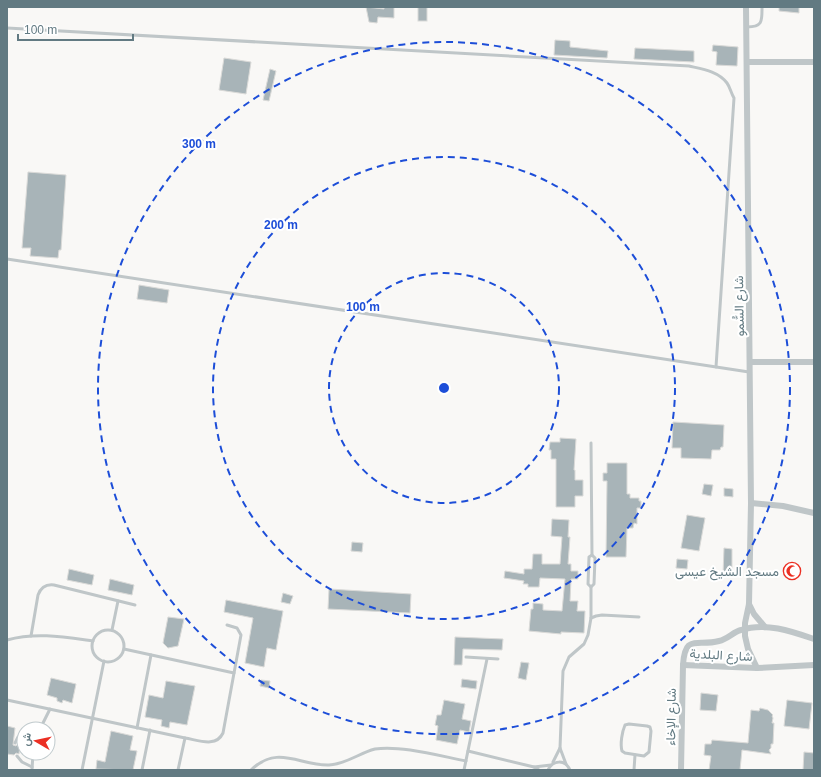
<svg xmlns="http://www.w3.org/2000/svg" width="821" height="777" font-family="Arial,Vazirmatn,sans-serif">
<rect width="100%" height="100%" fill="#f9f8f6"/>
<g fill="#a8b4b8" stroke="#dadad8">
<path d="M366,7L384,9V7H394V18L378,17L377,23L369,22Z"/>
<rect x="418" y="7" width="9" height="14"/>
<path d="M779,7H799V13L779,11Z"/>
<path d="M555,40L570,41V47L608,51L607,58L554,55Z"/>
<path d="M713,45L738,47L737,66L716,65L717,52L712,51Z"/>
<path d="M635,48L694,51V62L634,59Z"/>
<path d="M224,58L251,62L246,94L219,90Z"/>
<path d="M270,69L276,71L269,101L263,100Z"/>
<path d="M28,172L66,175L61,250H59L58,258L30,256L31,248H22Z"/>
<path d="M139,285L169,290L167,303L137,299Z"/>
<path d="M673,422L724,425L723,447H721L720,450H712L711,459L681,458V448H672Z"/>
<path d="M560,438L576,439L574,470H575V480H583V496H575V507H556V459H551V450H549L550,442H560Z"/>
<path d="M607,463H627V494H630V498H639V501H641V508H637V524L634,523L633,528H627L626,557H606L607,481H603V473H607Z"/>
<path d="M704,484L713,485L711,496L702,494Z"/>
<path d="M724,488L733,489V497L724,496Z"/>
<path d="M687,515L705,518L699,551L681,548Z"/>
<path d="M552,519L569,520L568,537H570L568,564H571V571H578V579H571L570,601H578L577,611H585L584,633L561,632V634L529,631L531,609H533V603L543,604V610L562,611L565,579L540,578L539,587H528V584H523L524,581L504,578L505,571L524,574V569H532L533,554H542V564H560L562,537L551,536Z"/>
<path d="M352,542L363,543L362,552L351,551Z"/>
<path d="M724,548L732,549V576L723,575Z"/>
<path d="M677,559L688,560L687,569L676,568Z"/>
<path d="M69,569L94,575L92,585L67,580Z"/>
<path d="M110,579L134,585L132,595L108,590Z"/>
<path d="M329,589L411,594L410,613L328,609Z"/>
<path d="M283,593L293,596L290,604L281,602Z"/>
<path d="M226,600L283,611L276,650L267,648L264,667L245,663L253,618L224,612Z"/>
<path d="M168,617L184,619L178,646L168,648L163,643Z"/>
<path d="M455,637L503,639L502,650L463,649L462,665H454Z"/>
<path d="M521,662L529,663L526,680L518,678Z"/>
<path d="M51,678L76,684L72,703L63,700L62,703L57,701V698L47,695Z"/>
<path d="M462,679L477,681L476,689L461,687Z"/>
<path d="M261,680L270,681L269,688L260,686Z"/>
<path d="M166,681L195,686L187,725L170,722L169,728L161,726L162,720L145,717L149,695L163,698Z"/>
<path d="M701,693L718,695L716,711L700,710Z"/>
<path d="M444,700L465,704L462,719L471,721L469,732L460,730L457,744L436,740L438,726L435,725L437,715H441Z"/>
<path d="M787,700L812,703L809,729L784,726Z"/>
<path d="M760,708L768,710L773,715L772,716L773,718L772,723H774L773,744H771V748L769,750L771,754L742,750L740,770H709L711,756L704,755L705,744H711L712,740L748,743L751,710L759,711Z"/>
<path d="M7,726L15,728L13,745L16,746L18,744H20L19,754L16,753L14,755L7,754Z"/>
<path d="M111,731L133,736L130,750L137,751L133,770L96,769L97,760L105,762Z"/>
<path d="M804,752L814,753V770H803Z"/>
</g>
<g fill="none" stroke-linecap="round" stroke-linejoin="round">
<g stroke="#bfc6c8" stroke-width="3">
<path d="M747,27C763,27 762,21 762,7"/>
<path d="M7,28L689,66C702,69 718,71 727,83C730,87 731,93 734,98L716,367"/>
<path d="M7,259L749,372"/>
<path d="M591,587L588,584L589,557L592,555"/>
<path d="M591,618L596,616L602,615L639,617"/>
<circle cx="108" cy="646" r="16"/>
<path d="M112,630L118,601"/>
<path d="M31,636L38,595C41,587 46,584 54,585L135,605"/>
<path d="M7,640C36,632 64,637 93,641"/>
<path d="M124,649L234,673"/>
<path d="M466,657L498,659"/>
<path d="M7,700L185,738L178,770"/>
<path d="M629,724L647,726L650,727L651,731L649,752L644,756L625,753L622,751C620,744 622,732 625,725Z"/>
<path d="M137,728L151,655"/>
<path d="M31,729H36"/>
<path d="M40,729L50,709"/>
<path d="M185,738C198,740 216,748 223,733L241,635L237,628L227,625"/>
<path d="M15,743L18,737L24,731"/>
<path d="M468,751L534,767L539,770"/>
<path d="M17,756L22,762L32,767"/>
<path d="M553,762L560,748"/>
<path d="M566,764L560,748L563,671L569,657L584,644L588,635L591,618V587L594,584L595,558L592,555L591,443"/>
<path d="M534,767L551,765"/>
<path d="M32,770L33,753"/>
<path d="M82,770L104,661"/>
<path d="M142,770L150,730"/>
<path d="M251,770C278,744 300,766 329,765C347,764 359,753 375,749C400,745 440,756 466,761"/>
<path d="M464,770L487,659"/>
<path d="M548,770C553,760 565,759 570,770"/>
<path d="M634,770L635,755"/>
</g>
<g stroke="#bfc6c8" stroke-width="6">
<path d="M746,7L751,503L749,604L745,623V636L748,649L757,668"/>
<path d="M747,62H814"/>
<path d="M751,362H814"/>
<path d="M751,503L783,506L814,513"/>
<path d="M749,604L754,614L765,627"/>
<path d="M683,665L757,668L814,665"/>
<path d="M681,770L683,665C685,633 697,647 719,641C728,639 733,632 741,630C765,622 791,631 814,639"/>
</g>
</g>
<g fill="none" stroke="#1d4ed8" stroke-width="2" stroke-dasharray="7 5">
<circle cx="444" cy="388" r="115"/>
<circle cx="444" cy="388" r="231"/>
<circle cx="444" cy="388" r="346"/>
</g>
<defs>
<symbol id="mosque-ring" viewBox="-11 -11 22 22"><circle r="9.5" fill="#fff" stroke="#eb2f23" stroke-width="1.5"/><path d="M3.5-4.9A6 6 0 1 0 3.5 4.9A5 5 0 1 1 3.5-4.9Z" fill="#eb2f23"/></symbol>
</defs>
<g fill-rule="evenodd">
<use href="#mosque-ring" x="782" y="561" width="20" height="20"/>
</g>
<g text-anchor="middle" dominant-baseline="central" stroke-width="4" stroke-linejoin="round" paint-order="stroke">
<g font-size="13" fill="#627a82" stroke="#fff">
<text transform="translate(739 306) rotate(-91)">شارع السُّمو</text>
<text transform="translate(721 655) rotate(3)">شارع البلدية</text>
<text transform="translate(671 717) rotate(-89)">شارع الإخاء</text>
</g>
<g font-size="13" fill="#627a82" stroke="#fff" text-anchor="end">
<text x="779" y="571">مسجد الشيخ عيسى</text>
</g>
</g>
<circle cx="444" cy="388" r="6" fill="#1d4ed8" stroke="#fff" stroke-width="2"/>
<g font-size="12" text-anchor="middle" font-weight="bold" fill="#1d4ed8" stroke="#fff" stroke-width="4" stroke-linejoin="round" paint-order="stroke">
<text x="199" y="148">300 m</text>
<text x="281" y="229">200 m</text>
<text x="363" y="311">100 m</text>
</g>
<rect width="821" height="777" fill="none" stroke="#627a82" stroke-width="16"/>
<g transform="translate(36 741) rotate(279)"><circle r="19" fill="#ffffff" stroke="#c0cacd"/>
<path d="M0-3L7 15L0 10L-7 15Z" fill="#eb2f23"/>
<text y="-6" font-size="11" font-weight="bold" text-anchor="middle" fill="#627a82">ش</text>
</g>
<path d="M18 34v6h115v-6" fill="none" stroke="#627a82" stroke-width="2"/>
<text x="24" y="34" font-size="12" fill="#627a82" stroke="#ffffff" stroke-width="3" paint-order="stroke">100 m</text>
</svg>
